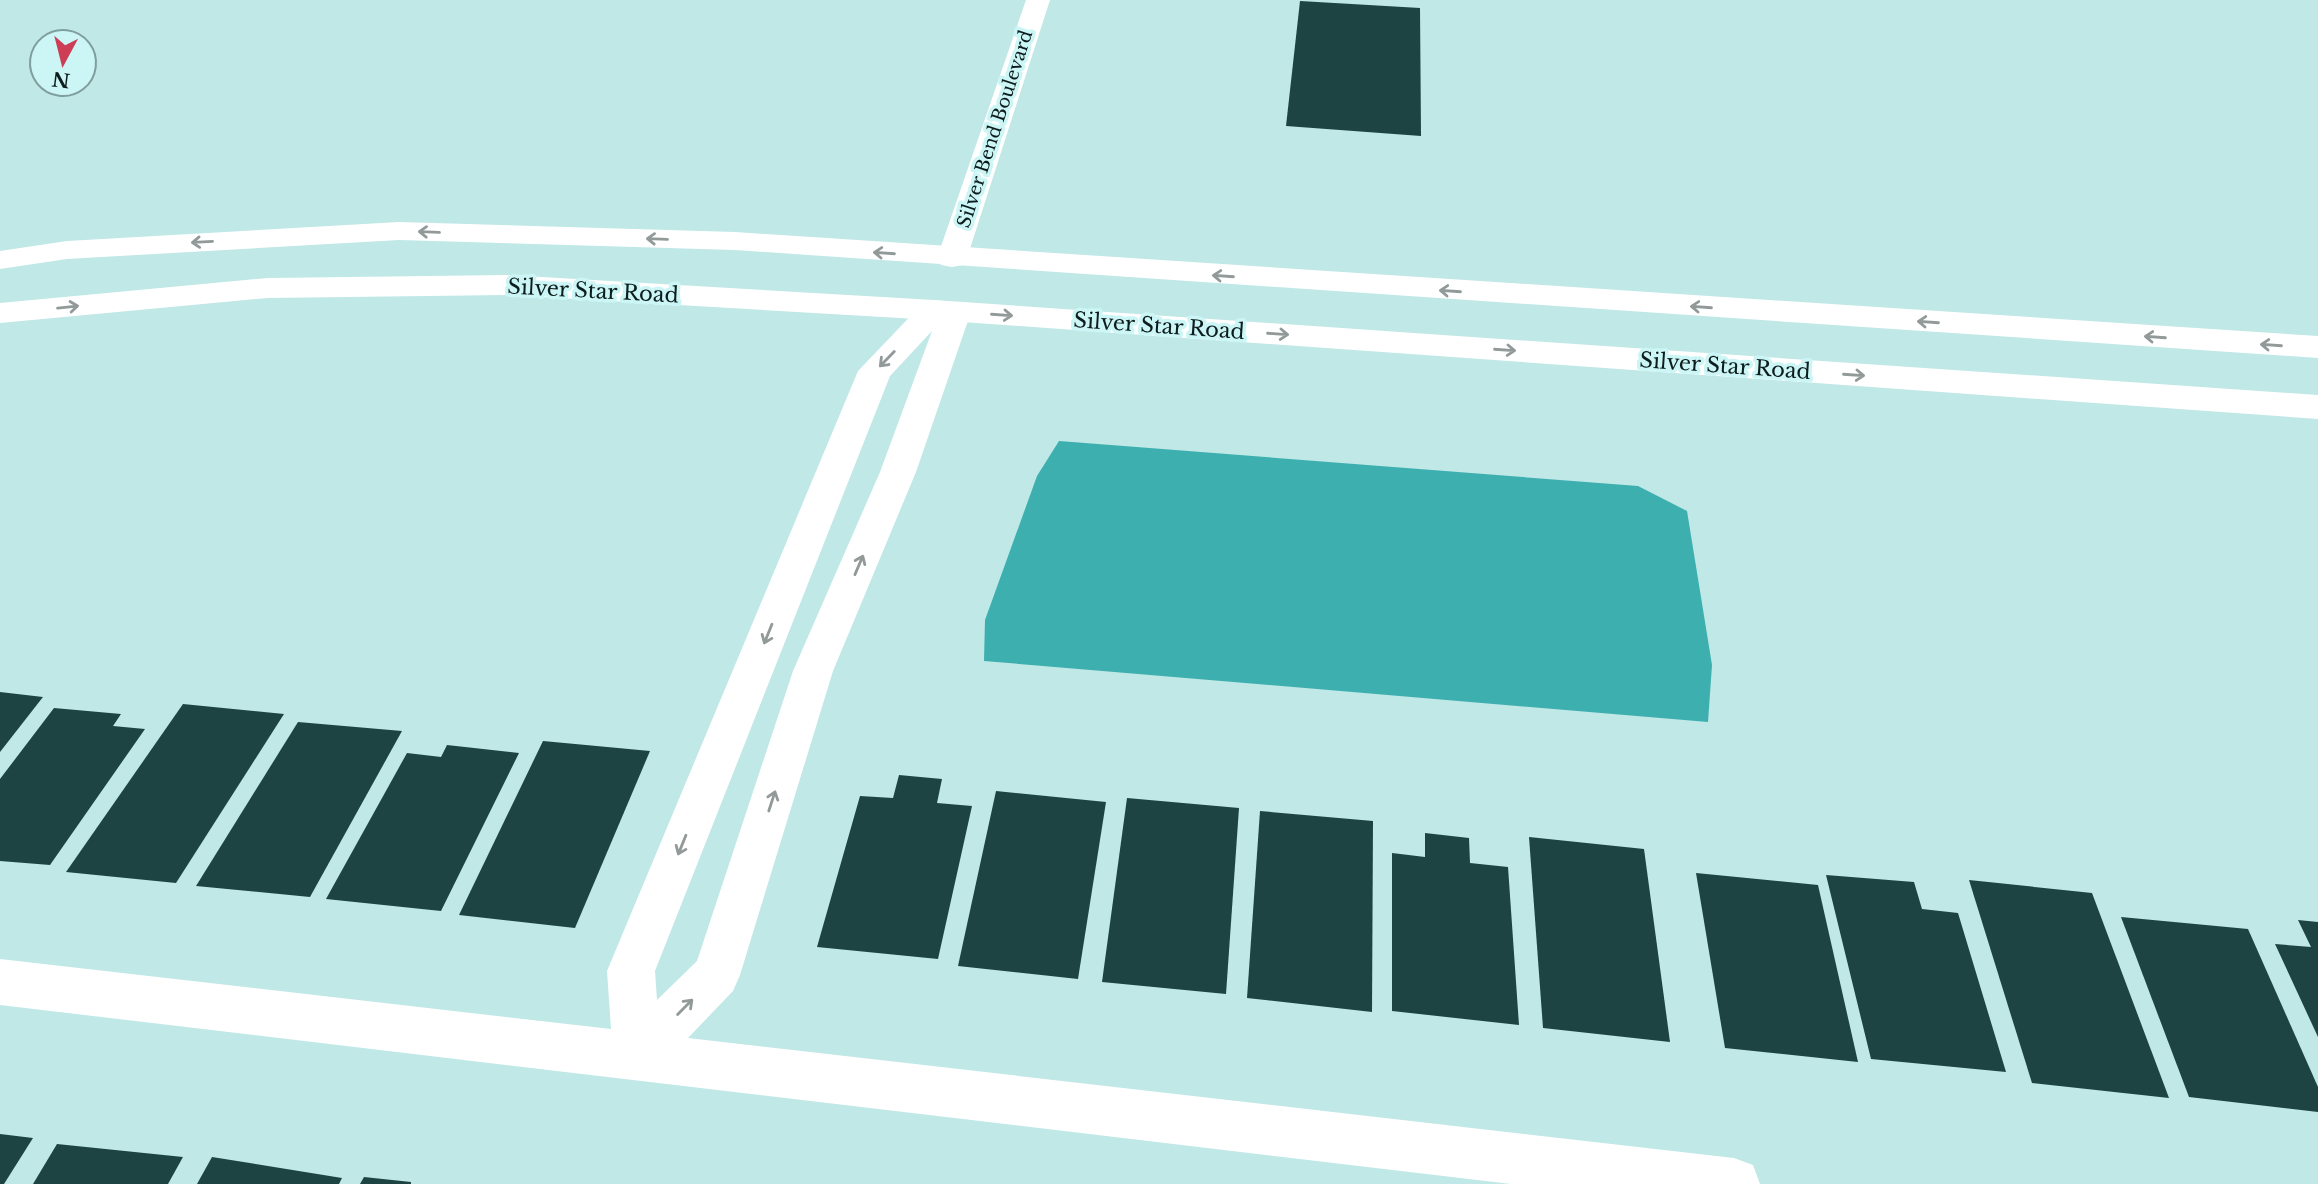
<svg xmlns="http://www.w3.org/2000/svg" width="2318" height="1184" font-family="'Libre Baskerville',serif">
<rect width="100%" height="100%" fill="#bfe8e7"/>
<path fill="#3dafaf" d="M1059,441L1638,486L1687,511L1712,665L1708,722L984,661L985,620L1037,476Z"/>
<g fill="#1e4343">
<path d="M1300,1L1420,8L1421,136L1286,126Z"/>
<path d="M0,692L43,697L0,752Z"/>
<path d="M183,704L284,714L176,883L66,872Z"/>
<path d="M54,708L121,714L113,726L145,729L50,865L0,861V779Z"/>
<path d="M298,722L402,731L310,897L196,886Z"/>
<path d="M543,741L650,751L575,928L459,915Z"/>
<path d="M447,745L519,753L441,911L326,899L407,753L441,757Z"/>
<path d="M899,775L942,779L937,803L972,806L938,959L817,947L860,796L893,798Z"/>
<path d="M996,791L1106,802L1078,979L958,966Z"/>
<path d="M1127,798L1239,808L1226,994L1102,982Z"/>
<path d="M1260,811L1373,821L1372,1012L1247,998Z"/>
<path d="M1425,833L1469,838L1470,863L1508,867L1519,1025L1392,1011V853L1425,857Z"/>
<path d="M1529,837L1644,849L1670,1042L1543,1028Z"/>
<path d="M1696,873L1818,885L1858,1062L1725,1048Z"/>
<path d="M1826,875L1914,882L1922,909L1958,913L2006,1072L1871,1059Z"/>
<path d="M1969,880L2092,893L2169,1098L2032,1083Z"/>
<path d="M2121,917L2248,929L2318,1087V1112L2189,1097Z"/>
<path d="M2298,920L2318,922V1037L2275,944L2311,947Z"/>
<path d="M0,1134L33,1138L4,1184H0Z"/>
<path d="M57,1144L183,1157L168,1184H33Z"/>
<path d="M212,1157L342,1178L339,1184H197Z"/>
<path d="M364,1177L411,1182V1184H360Z"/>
</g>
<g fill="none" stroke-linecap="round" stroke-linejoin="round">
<g fill="#fff" fill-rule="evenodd">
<path d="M1026,0H1050L967,258L963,265L952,267L941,265L937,258Z"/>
<path d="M934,300L966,305L971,312L916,472L833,671L740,975L733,991L688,1038L1734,1158L1753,1165L1760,1184H1511L0,1005V959L611,1029L607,971L858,371L923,303ZM932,331L880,472L793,671L697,961L657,1000L655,971L890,376Z"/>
</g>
<g fill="#fff" fill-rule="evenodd">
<path d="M399,222L735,232L2318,336V358L735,250L399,240L67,259L0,269V251L67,241Z"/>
<path d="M507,275L934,300L2318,395V419L934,320L507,295L268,298L0,323V303L268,278Z"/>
</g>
</g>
<defs><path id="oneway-shaft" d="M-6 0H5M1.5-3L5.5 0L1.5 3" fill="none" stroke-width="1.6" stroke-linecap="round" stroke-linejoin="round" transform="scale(1.75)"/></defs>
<g stroke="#929999">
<use href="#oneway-shaft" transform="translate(429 232) rotate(-178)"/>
<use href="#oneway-shaft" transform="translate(657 239) rotate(-178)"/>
<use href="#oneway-shaft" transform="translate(202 242) rotate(177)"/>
<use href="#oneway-shaft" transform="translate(884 253) rotate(-176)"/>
<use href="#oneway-shaft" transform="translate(1223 276) rotate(-176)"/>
<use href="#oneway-shaft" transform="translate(1450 291) rotate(-176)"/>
<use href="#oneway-shaft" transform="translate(68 307) rotate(-6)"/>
<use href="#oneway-shaft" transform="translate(1701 307) rotate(-176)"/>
<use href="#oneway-shaft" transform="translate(1002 315) rotate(4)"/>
<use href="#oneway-shaft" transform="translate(1928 322) rotate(-176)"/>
<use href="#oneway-shaft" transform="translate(1278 334) rotate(4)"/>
<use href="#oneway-shaft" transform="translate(2155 337) rotate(-176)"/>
<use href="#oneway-shaft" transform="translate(2271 345) rotate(-176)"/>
<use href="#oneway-shaft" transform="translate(1505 350) rotate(4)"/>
<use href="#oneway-shaft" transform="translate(887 359) rotate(134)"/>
<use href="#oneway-shaft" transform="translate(1854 375) rotate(4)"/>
<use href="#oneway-shaft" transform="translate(859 565) rotate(-67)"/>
<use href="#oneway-shaft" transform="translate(768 634) rotate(112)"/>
<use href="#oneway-shaft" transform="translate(772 801) rotate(-72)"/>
<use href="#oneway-shaft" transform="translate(682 845) rotate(112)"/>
<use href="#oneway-shaft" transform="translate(685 1007) rotate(-45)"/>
</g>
<g text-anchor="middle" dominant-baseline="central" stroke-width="7" stroke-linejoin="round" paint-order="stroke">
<g font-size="18" fill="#0d1c1c" stroke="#ccf5f5">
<text transform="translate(995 129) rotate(-72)">Silver Bend Boulevard</text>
</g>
<g font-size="21" fill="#0d1c1c" stroke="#ccf5f5">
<text transform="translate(593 291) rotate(3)">Silver Star Road</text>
<text transform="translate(1159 326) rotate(4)">Silver Star Road</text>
<text transform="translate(1725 366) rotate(4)">Silver Star Road</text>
</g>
</g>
<g transform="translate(63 63) rotate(187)"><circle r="33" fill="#ccf5f5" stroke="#809e9e" stroke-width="2"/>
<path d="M0-5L12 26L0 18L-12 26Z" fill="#cd3d56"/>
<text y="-10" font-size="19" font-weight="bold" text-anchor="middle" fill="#0d1c1c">N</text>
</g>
</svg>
